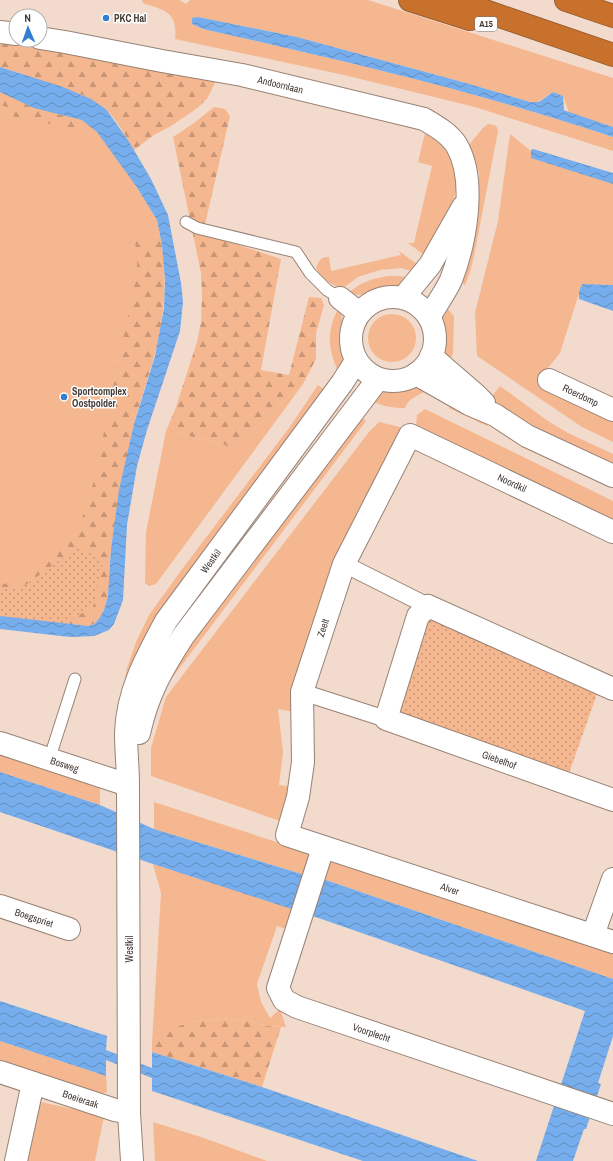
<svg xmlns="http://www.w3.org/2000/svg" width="613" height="1161" font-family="'Archivo Narrow',sans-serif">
<defs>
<pattern id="forest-firs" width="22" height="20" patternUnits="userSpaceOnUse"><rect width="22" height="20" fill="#f5b78f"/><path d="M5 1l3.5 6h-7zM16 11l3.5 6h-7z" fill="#c89676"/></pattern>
<pattern id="park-dots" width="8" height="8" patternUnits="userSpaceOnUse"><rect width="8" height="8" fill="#f5b78f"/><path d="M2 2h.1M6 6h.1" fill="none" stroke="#c89676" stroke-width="1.8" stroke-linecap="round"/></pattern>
<pattern id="water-waves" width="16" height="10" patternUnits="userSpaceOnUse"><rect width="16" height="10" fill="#76adec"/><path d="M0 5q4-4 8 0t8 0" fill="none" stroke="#628ec0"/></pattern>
</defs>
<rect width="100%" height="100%" fill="#f2dbcc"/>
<g fill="#f5b78f">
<path d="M142,0H179L186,4L190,0H368L613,78V127L569,113L563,96L553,92L538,102H530L466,83L297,37L198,17L192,24L203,29C341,60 479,92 613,137V151L475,107L344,75L175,39C178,12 164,10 143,3Z"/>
<path d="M0,71L94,86L129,175L157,220L160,234L153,236L98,547L0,606Z"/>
<path d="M488,124L494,125L497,127L498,131L474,256L470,272L465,285L458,280L475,207L479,182V173L474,159L468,146L483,128Z"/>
<path d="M425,133C480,167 450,215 428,258L408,243H414L432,166L418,162Z"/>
<path d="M510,134L536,155L613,183V285L582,284L560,353L540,378L613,415V442L582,427L477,356L475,313L498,221Z"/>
<path d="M399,251L421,267L417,273L401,268L380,270L358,277L343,288C333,286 320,278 316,268C319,260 321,257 329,257L331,271L401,255Z"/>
<path d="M388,276H399L410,278L400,288L388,289L367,295L348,294C360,282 371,279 388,276Z"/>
<path d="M443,304L454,316L453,353L448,364L441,350L439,321Z"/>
<path d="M338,309C346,322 342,328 342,342C343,354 344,362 339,373C328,350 326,332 338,309Z"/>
<circle cx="392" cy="338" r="24"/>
<path d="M303,384L156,584L149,586L145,583L146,532L166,431L221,443L232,449Z"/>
<path d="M318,385L328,392L121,698L127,668L136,642L149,615L183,568L289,428Z"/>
<path d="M420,385L426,391C417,396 409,398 405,408C391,408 380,406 369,399L380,389Z"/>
<path d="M500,386L548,421L568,433L613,454V466C571,445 529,426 490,399Z"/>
<path d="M452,402L489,424L487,426L449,408Z"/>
<path d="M425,409L613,501V521L416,426L417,415Z"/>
<path d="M357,414L366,421L166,686L160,685Z"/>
<path d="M379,422L404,428L295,712L278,709L283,752L279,785L292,787L283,822L151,776V748L166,697L369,432Z"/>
<path d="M0,748L100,781V805L0,772Z"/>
<path d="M154,802L307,852L310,862L305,875L154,829Z"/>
<path d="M330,859L613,951V979L323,879Z"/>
<path d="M153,864L294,909L289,930L277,926L257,984L261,1002L270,1018L280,1009L286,1027L266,1026L249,1021L221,1018L193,1022L152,1043L161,893Z"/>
<path d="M0,1041L106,1076L107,1092L100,1094L0,1060Z"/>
<path d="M37,1101L104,1116L95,1161H25Z"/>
<path d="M153,1122L204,1138L267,1161H155Z"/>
</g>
<g fill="url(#forest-firs)">
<path d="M0,40L133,59L218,77L207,99L196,109L171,126L154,135L134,150C126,136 117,121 106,109C89,91 25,75 0,67Z"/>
<path d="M0,92L34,108L82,120L91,126L85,131L7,115V107L0,105Z"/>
<path d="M214,107L225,109L230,116L203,233L281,259L261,370L289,375L309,297L321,298L324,305L316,333V359L303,384L232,449L221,443L166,431L176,407L197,342L201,322L202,294L201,273L173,137L194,123Z"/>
<path d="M160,234C168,275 165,317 154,357C148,379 140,401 134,424C129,447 125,472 121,495C118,513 113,531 111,549C108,570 114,618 89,626L0,616V585L15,581L30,574L45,565L71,537L81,520L87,505L94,480L137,272V259L135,241Z"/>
<path d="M221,1018L249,1021L266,1026L281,1027L262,1087L152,1052V1043L179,1026L193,1022Z"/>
</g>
<g fill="url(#park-dots)">
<path d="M79,546L103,562L93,608L48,630L0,620V589L23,587Z"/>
<path d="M432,615L598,691L569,773L404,718L397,707L425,621Z"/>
</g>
<g fill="url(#water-waves)">
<path d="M198,17L297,37L466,83L530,102H539L553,92L563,96L564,110L566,111L613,127V137C479,92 341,60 203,29L192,24V18Z"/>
<path d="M0,67L63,87L91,99L106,109L128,140L151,179L168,215L181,283L183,302L180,331L147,430L137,466L127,525L123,600L114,624L109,630L94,636L70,637L0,629V616L89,626L94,624L99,619L104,610L108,596L111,549L119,490L134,424L155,356L164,308L165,280L162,245L157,220L136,186L97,132L82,120L34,108L0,92Z"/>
<path d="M533,149L613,173V184L531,158V150Z"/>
<path d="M582,284L613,285V311L579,299V292Z"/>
<path d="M0,772L100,805L154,829L305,875L323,879L613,979V1036L598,1083L601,1084L586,1129H584L573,1161H536L585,1011L310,915L153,864L0,812Z"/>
<path d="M0,1001L107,1036L106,1050L152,1068V1052L262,1087L478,1161H363L152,1091V1078L106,1060V1076L0,1041Z"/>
</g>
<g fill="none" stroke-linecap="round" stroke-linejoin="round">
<defs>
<g id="service">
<path d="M186,222L197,228L296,252L310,273L327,290L340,298"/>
<path d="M49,760L75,679"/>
</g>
<g id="pedestrian">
<path d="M344,564L428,606"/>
<path d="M302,692L386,719"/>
</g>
<g id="minor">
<path d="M0,32L16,34"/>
<path id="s1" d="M40,38L65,42L162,61L242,75L424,119C436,126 450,134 457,146C477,181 465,244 451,280C445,293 436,305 429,317"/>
<path d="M340,298L359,313"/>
<path d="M403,298L430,265L463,207"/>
<path id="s2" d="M549,380L613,410"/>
<path id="s3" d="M613,532L410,435L344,564L302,692L303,762L298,797L287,835L613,942"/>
<path id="s4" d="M613,689L428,606L418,616L386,719L613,800"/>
<path id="s5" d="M0,743L128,785"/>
<path id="s6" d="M323,848L278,988L284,1000L297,1007L613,1114"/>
<path id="s7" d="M0,906L69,929"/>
<path d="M593,935L613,879"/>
<path id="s8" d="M0,1072L115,1110L129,1113"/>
<path d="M16,1161L33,1083"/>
</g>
<g id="tertiary">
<circle cx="393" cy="339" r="42"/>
<path d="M431,356L475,394L484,403"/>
<path d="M416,374L469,404L495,415L527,436L613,476"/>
<path d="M139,733C148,693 162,669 184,635L378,379"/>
<path id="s9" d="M132,1161L129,1113L128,785C128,768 126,750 126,733C127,692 147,656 166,621L342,383L356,361"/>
</g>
<g id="motorway">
<path d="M410,0L470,19"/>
<path d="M453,0L613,55"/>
<path d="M566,0L613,16"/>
</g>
</defs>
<use href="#service" stroke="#978275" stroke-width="13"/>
<use href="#pedestrian" stroke="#978275" stroke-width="18"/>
<use href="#minor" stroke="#978275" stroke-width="24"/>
<use href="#tertiary" stroke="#978275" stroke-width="24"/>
<use href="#motorway" stroke="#995e2f" stroke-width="24"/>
<use href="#service" stroke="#fff" stroke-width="11"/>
<use href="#pedestrian" stroke="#fff" stroke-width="16"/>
<use href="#minor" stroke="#fff" stroke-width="22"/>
<use href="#tertiary" stroke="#fff" stroke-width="22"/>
<use href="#motorway" stroke="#c8712d" stroke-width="22"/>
</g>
<g fill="#327ecf" stroke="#fff" stroke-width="1.5">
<circle cx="106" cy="18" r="4"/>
<circle cx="64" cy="397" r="4"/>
</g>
<g text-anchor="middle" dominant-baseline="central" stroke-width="3" stroke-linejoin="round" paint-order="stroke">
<rect fill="#fff" stroke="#7b7571" stroke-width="1" x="475" y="17" width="22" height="14" rx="3"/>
<g font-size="9" font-weight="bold" fill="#433a34">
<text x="486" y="24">A15</text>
</g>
<g font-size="10" font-weight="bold" fill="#433a34" stroke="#fff" text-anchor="start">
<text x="114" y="18">PKC Hal</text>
<text x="72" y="391">Sportcomplex<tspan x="72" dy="12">Oostpolder</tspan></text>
</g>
<g font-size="10" fill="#433a34" stroke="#fff">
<text stroke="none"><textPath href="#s1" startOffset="245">Andoornlaan</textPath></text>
<text stroke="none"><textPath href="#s2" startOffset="35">Roerdomp</textPath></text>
<text transform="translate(512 483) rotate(25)">Noordkil</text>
<text stroke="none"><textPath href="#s9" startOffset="623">Westkil</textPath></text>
<text transform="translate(323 628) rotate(-72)">Zeelt</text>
<text stroke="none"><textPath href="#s4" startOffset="445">Giebelhof</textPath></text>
<text stroke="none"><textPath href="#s5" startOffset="68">Bosweg</textPath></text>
<text stroke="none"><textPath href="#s3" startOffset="821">Alver</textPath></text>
<text stroke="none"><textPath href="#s7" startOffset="36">Boegspriet</textPath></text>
<text transform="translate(129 949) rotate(-90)">Westkil</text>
<text stroke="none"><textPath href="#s6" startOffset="254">Voorplecht</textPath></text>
<text stroke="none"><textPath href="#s8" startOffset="85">Boeieraak</textPath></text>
</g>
</g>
<g transform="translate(28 28) rotate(358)"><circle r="19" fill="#ffffff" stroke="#b4b0ae"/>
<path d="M0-3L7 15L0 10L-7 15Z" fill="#327ecf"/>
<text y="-6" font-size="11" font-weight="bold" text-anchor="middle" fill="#433a34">N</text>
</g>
</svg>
